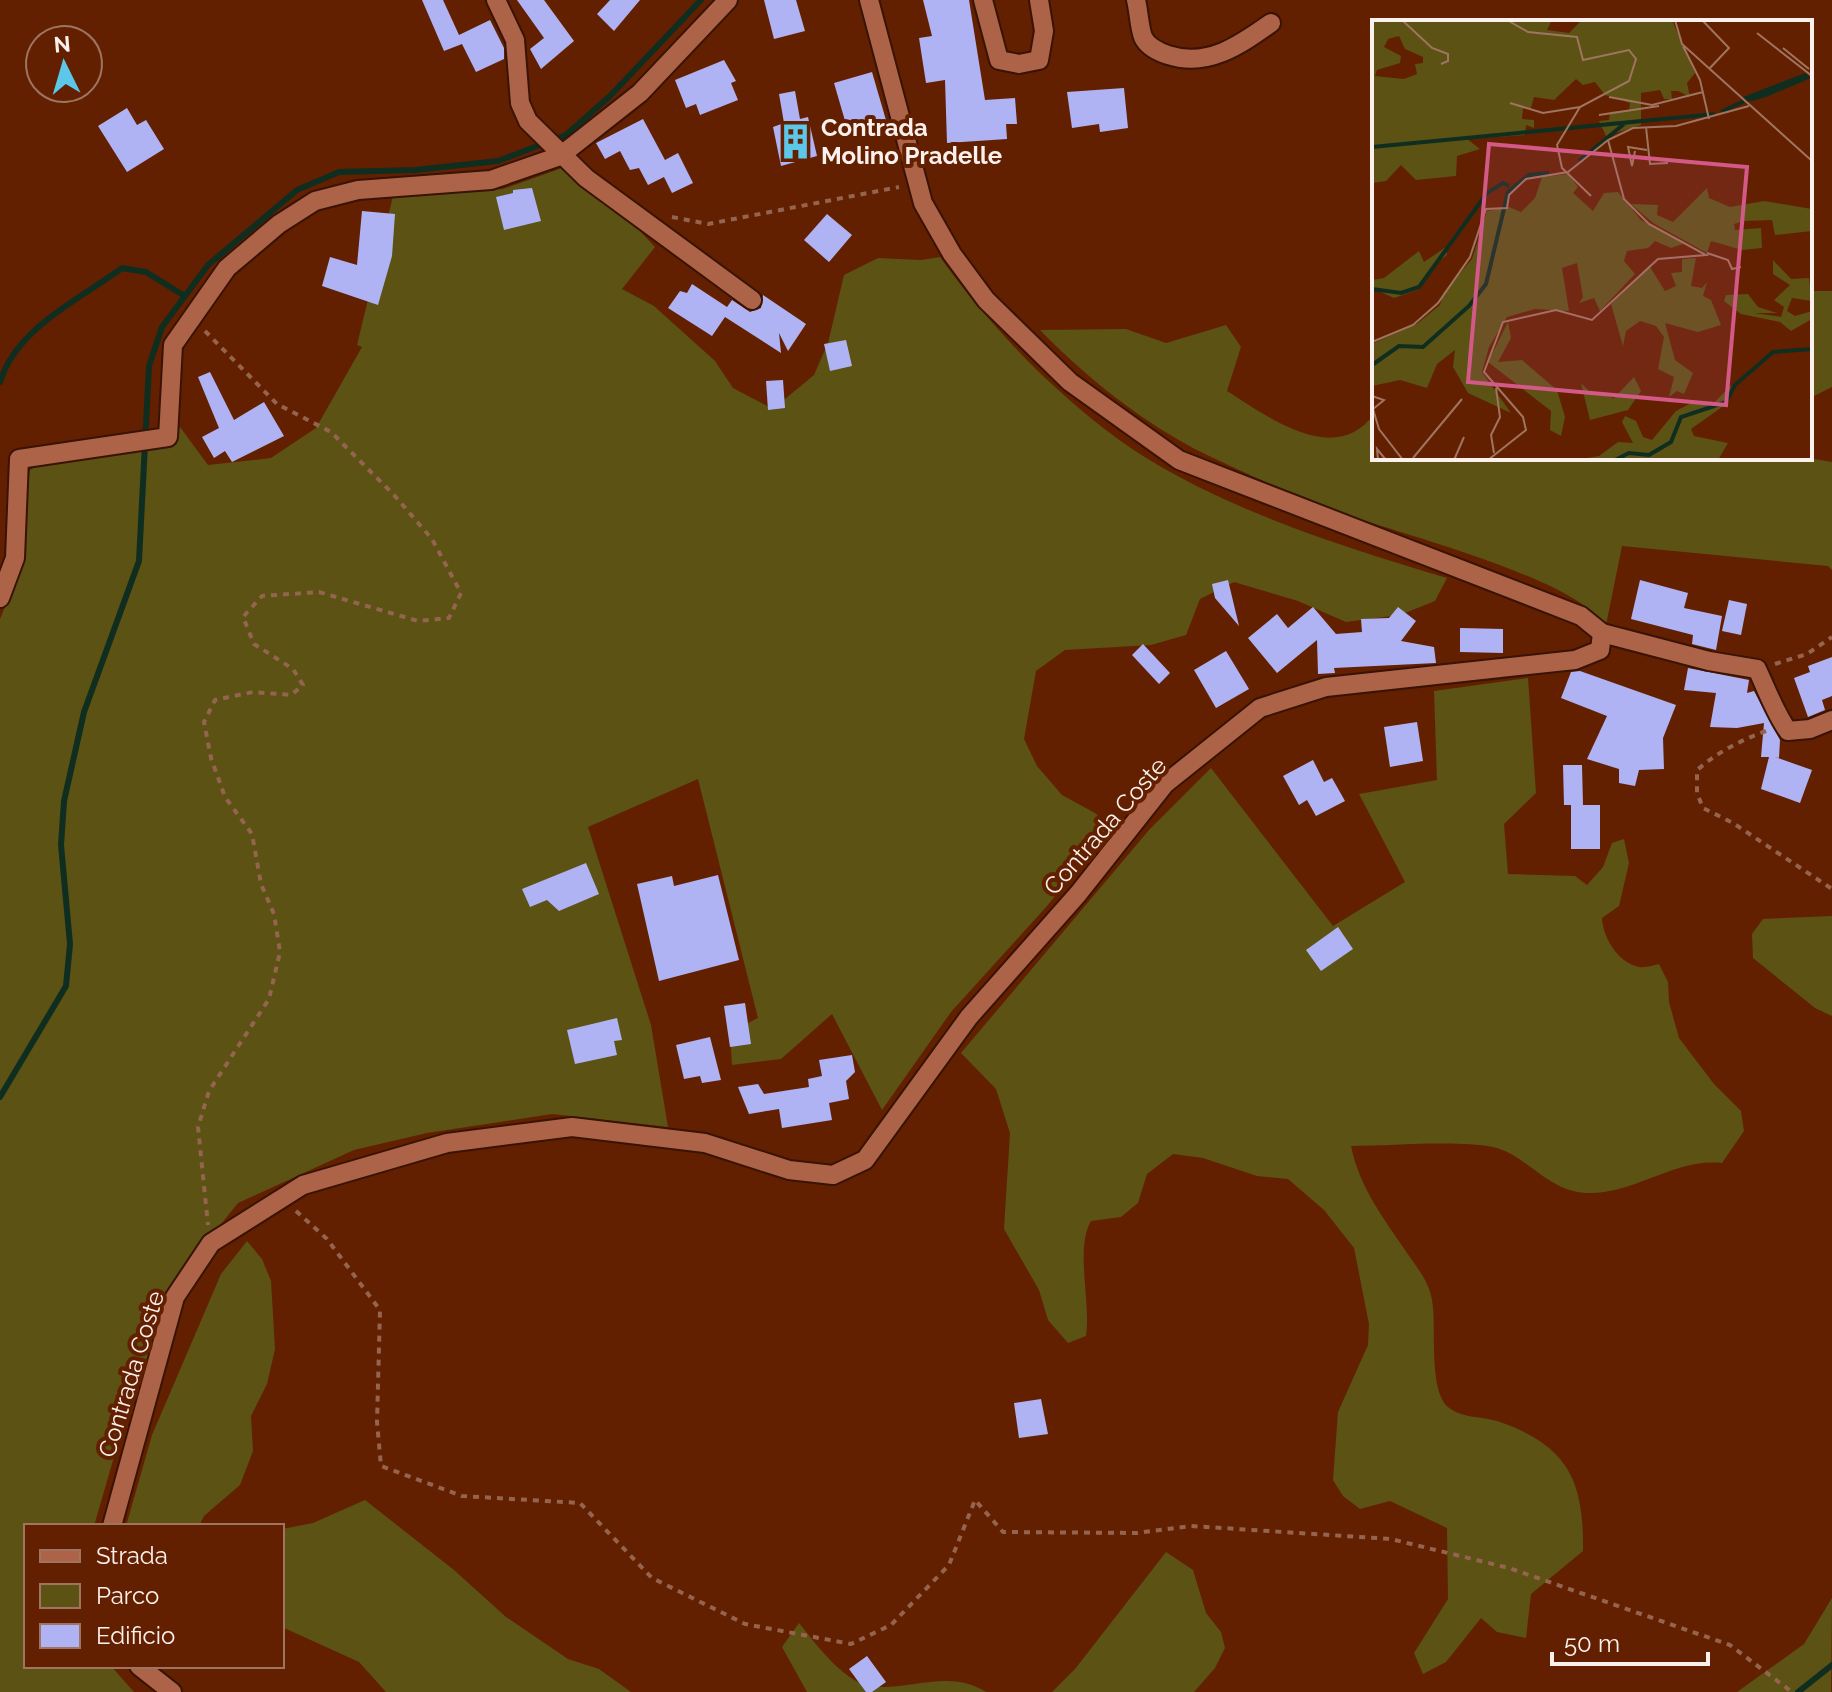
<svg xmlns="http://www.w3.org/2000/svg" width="1832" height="1692" font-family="Raleway,sans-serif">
<rect width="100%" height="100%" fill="#632001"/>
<g fill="#5b5214">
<path d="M576,163L655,247L622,289L654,306L715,361L733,388L773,409L814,375L828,343L844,275L878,258L921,260L940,257C990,326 1049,388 1118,439C1209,505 1340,546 1447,578L1435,601L1400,615L1346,622L1298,601L1234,582L1200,599L1186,635L1151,645L1065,650L1036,671L1024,739L1037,766L1062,795L1095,813L1111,828L1047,906L951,1012L882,1110L832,1014L781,1059L732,1065L730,1032L758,1018L698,779L588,827L651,1025L668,1127L552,1114L427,1133L354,1150L238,1203L193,1259L123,1426L94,1526H26V1666H111L134,1692H0V619L26,555L23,504L30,470L38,465L161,448L173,442L180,427L208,465L271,458L316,428L362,347L357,345L393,196L503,189Z"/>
<path d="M1810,291H1832V387L1810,398Z"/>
<path d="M1226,325L1241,347L1227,391C1267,416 1335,468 1374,414V458H1808L1832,462V570L1828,566L1622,546L1605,630C1594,581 1377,528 1327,508C1286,491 1244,473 1205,454C1144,424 1087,378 1040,330L1126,329L1166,343Z"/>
<path d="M1528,678L1536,793L1504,824L1508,874L1575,876L1587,885L1603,867L1612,843L1624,839L1629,863L1619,906L1602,918C1603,937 1617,962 1639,967C1645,968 1654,965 1659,964L1668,982L1669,1002L1679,1038L1714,1084L1741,1111L1744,1131L1722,1163C1674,1158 1634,1195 1586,1193C1547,1191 1526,1154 1493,1147C1456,1140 1391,1146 1351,1146C1359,1185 1381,1215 1403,1247C1414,1264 1429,1280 1432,1300C1437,1326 1428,1389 1448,1407C1462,1419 1484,1416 1500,1422C1569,1446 1584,1482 1583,1551L1531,1594L1526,1638L1497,1632L1481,1618L1446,1662L1423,1674L1414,1653L1448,1599L1447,1528L1390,1501L1360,1509L1343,1496L1333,1480L1338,1412L1368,1345L1369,1324L1354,1248L1324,1210L1288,1179L1257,1176L1203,1158L1173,1154L1147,1174L1138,1203L1121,1217L1091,1221C1075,1248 1091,1301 1086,1336L1068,1343L1048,1320L1039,1290L1004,1229L1010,1133L996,1089L961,1053L1149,830L1211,768L1333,926L1405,882L1359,794L1437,780L1434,691Z"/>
<path d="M1832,916V1016L1815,1008L1753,958L1752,934L1763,919Z"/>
<path d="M247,1241L262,1259L271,1281L275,1349L267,1384L251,1416L253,1451L240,1485L204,1516L199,1526H126L152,1435L221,1274Z"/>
<path d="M365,1500L454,1570L506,1617L568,1659L599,1669L631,1692H386L359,1662L282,1627V1529L313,1523Z"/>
<path d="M1166,1552L1193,1570L1206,1613L1221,1632L1225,1648L1215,1668L1194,1692H1052L1075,1669Z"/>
<path d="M1832,1598L1831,1692H1737L1804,1644Z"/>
<path d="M799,1623C816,1644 841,1679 869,1686C909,1692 948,1668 986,1692H807L782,1647Z"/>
</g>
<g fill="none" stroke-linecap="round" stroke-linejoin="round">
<g stroke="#102e20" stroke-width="6">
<path d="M0,382C16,328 80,299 122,268L146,272L183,295"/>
<path d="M0,1097L66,986L70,944L61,845L64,801L84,712L139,561L149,366L162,327L208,265L297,190L339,172L415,170L498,161L566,135L610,96L701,0"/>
<path d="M1798,1692L1832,1665"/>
</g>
</g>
<g fill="#afb3f3">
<path d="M422,0H443L459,35L490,20L504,48V59L476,72L462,44L444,51Z"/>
<path d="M517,0H544L574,41L541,69L530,49L544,38Z"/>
<path d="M610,0H640L614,31L597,14Z"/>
<path d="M764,0H796L805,31L774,39Z"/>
<path d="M923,0H969L985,100L1015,98L1017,124H1006L1007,139L947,143L945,80L926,83L919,38L932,36Z"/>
<path d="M724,60L736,81L731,83L738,100L700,115L696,104L686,108L675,80Z"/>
<path d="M872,72L888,127L850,138L834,83Z"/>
<path d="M1124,88L1128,128L1100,132L1099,124L1072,128L1067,92Z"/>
<path d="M795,91L800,119L808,117L817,156L781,166L773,127L784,123L779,94Z"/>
<path d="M127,108L137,125L146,120L164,149L127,172L98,126Z"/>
<path d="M643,119L665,160L678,153L693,183L672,193L664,177L648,185L639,168L630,170L620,151L605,159L596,143Z"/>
<path d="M532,188L541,221L504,230L496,197L513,193V190Z"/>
<path d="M362,211L395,214L392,256L378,305L322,286L330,257L357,265Z"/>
<path d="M827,214L852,235L829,262L804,240Z"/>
<path d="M692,284L727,307L732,300L750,312L761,308L763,295L806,324L788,351L779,333L781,353L725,317L712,336L668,308L680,291L687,293Z"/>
<path d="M846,340L852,366L830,371L824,344Z"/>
<path d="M210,372L234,420L264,402L284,436L232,462L225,451L214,458L202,437L219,428L198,377Z"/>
<path d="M783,380L785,408L768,410L766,381Z"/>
<path d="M1228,580L1239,626L1215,598L1212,584Z"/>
<path d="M1640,580L1688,593L1684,608L1722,616L1716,650L1692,644L1693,635L1631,619Z"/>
<path d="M1729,600L1747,604L1741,635L1722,631Z"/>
<path d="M1313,607L1336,634L1362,632L1361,619L1389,618L1398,607L1416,621L1401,641L1434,647L1436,663L1334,668L1335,673L1318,674L1317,640L1277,673L1248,638L1277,614L1288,628Z"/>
<path d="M1460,628L1503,629V653L1460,652Z"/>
<path d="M1143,644L1170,673L1159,684L1132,655Z"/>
<path d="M1226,651L1249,689L1216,708L1194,670Z"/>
<path d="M1832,657V696L1822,700L1825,710L1808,717L1794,678L1810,672L1808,666Z"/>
<path d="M1688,668L1749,680L1747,693L1754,691L1780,740L1779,758L1775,757L1812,770L1800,803L1761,789L1769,757H1761L1764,723L1737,728L1710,727L1716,693L1684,690Z"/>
<path d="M1580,671L1676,705L1663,738L1664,769L1639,770L1635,786L1619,783V769L1587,759L1607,716L1561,698L1571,672Z"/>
<path d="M1417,722L1423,761L1390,767L1384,727Z"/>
<path d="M1313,760L1324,782L1332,778L1345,801L1316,816L1307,800L1299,805L1283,776Z"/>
<path d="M1563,765H1582L1583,805H1600V849H1571V805H1564Z"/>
<path d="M586,863L599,894L559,911L547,900L530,907L522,889Z"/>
<path d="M718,875L739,960L659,981L637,884L672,876L674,886Z"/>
<path d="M1338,927L1353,949L1321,971L1306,950Z"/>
<path d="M745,1003L751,1044L730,1047L724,1006Z"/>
<path d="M617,1018L622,1040L614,1041L617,1055L575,1064L567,1030Z"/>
<path d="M710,1037L721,1080L702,1083L700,1076L684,1079L676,1045Z"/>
<path d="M852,1055L855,1072L846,1081L849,1099L829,1103L832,1120L782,1128L779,1109L749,1114L738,1087L758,1084L764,1094L809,1087L808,1079L822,1076L819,1060Z"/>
<path d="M1041,1399L1048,1434L1019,1438L1014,1403Z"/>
<path d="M867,1656L886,1682L872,1692H866L849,1669Z"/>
</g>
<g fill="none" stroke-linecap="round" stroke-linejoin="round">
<defs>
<g id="street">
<path d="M496,0L515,40L520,103L528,121L586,178L752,300"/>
<path d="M983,0L999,60L1019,64L1039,60L1044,31L1039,0"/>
<path d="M1136,0C1139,12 1139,26 1143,37C1147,46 1159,52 1168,55C1208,68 1240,45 1271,23"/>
<path d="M0,598L15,558L19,459L168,437L173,345L227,268L279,224L315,201L358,190L491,180L560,156L640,93L728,0"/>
<path d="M1602,633L1709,661L1757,669C1767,690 1775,713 1788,731L1810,729L1832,720"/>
<path d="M112,1526L175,1297L211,1243L303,1185L447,1143L572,1127L705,1143L789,1170L833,1175L865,1160L969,1017L1078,894L1165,784L1260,708L1326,687L1575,660L1600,650L1602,633L1581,616L1179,460L1070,382L986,300L952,254L923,203L869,0"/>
<path d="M139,1666L172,1692"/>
</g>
</defs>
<use href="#street" stroke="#381306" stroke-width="22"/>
<g stroke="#94644f" stroke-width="4" stroke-dasharray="6 6" stroke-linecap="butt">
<path d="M672,217L708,224L899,187"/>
<path d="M205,331L277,404L331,432L394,495L432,539L461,593L449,618L418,621L319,592L262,596L243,617L254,644L293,669L303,685L291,695L253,692L215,700L204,722L211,758L225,797L252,834L261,884L274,914L280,952L269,999L209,1091L198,1127L208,1225"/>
<path d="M1775,664L1807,654L1832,637"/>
<path d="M1766,731C1741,740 1718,752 1697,770V793L1703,808L1733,823L1832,889"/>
<path d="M296,1211L327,1239L380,1310L377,1422L381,1466L462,1496L580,1503L652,1578L745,1624L851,1644L891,1625L949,1565L975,1500L1003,1532L1137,1533L1191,1526L1391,1539L1509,1568L1730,1645L1792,1692"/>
</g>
<use href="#street" stroke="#ad6347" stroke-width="18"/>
</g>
<defs>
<symbol id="building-bare" viewBox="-9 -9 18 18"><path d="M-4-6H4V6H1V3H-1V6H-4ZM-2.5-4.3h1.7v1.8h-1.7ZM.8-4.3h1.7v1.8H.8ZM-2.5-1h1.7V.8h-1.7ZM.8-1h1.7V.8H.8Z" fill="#5cc7e8" stroke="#632001" stroke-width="2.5" paint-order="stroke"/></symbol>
</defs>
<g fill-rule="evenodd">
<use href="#building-bare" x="770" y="116" width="51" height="51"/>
</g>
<g text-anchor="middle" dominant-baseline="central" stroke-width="8" stroke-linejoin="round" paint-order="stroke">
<g font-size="24" font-weight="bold" fill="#faf1ee" stroke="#632001" text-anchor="start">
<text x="821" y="127">Contrada<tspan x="821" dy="28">Molino Pradelle</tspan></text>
</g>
<g font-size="24" fill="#faf1ee" stroke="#632001">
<text transform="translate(1105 826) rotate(-49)">Contrada Coste</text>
<text transform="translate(131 1374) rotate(-73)">Contrada Coste</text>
</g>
</g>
<g transform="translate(1372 20)">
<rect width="440" height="440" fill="#632001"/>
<path d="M0,0H180L175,10L197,13L209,1L300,0L323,53L315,63L318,77L306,71H299L300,79H292L288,70L269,73V105L234,116L227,101L237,100L238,92L257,90L258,83L233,75L223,62L211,65L204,59L182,80L162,77L159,88H151L150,99L162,100V108L154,105L153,115L95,119L108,129L85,136L84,156L44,160L29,145L14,161L0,163ZM27,16L33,29L51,37V43L43,44L45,54L32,59L3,56L5,50L28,43L29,36L12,27L16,19ZM196,154L206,167L201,173L221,191L232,173L246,172L269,200L314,223L299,228L283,221L276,228L255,231L252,241L263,254L228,291L222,278L207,283L211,277L205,243L190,248L197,291L163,289L135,297L117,327L110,352L139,393L96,373L81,347L83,330L65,344L55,368L28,360L0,366V324L46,303L68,285L72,272L100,239L115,191L137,187L149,192L163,178L170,157ZM335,168L337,178L358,187L392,181L440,189V211L403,215L400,200L372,201L362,204L363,210L389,208L390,228L370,230L339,221L335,233L281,203L259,184L286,185L285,195L301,202ZM74,227L75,235L62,245L48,269L22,278L0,268V260L12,258L47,231L52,242ZM324,238L319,266L330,268L335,262L331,276L339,280L349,305L326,312L293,303L303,340L321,353L312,374L305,371L297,377L302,357L286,349L292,317L284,306L268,301L254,311L251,326L239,284L278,247L293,271L304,266L299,253L310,252V239ZM401,240L419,259L437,258L440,281L420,278L415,291L423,296L440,291V299L419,311L408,302L369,294L352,281L354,275L376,274L386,287L405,293H382L409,297L412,287L402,280L418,265L401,254ZM136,302L139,318L126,342L150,340L185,370L193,397L189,416L178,410L179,391L116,342ZM262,357L269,371L256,390L218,400L209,363L218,372L242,378ZM359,365L357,382L319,409L322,416L356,423L346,440H203L227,436L246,422L261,423L250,402L253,396L264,401L271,417L280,420L304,391L317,384H341Z" fill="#5b5214" fill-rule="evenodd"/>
<path d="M433,53L439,58L394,77L376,82L371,77Z" fill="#102e20"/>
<path fill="none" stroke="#102e20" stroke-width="4" d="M349,92L372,81M0,127L343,94M207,141L252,104M0,269L29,273L47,267L115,173L131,163L137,166M0,345L27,326L51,327L97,286L114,264L136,172L157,155L177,153M243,440L257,433L277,435L299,422L309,397L354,382L363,365L401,332L440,329"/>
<path fill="none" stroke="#9f7460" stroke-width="2" d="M30,0L60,28L76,34V41L69,44M135,0L156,12L205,17L211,40L257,30L264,39L257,61L208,87L185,125L190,148L219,176M303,0L310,24L440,141M330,0L357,28L337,49M385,13L440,56M311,26L328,60L337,99M411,28L437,49M237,77L280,85L331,72M138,83L171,93L208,87M227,95L287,86M274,107L278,144L296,143M263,131L260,146L256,127L275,130M335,233L356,240L360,249L369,247M0,322L41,305L66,283L98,237L114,189L135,188L137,175L154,159L196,152L236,120L261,108L304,106L377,86M0,376L12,380L1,389L7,409L31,440M122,433L119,415L128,397L124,368M41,438L90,379M6,440L5,429L14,440M82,440L92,417M116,440L154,410L151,397L112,352L131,302L184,290L220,300L286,239L334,235L277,204L252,179L236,120"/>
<path fill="#d35987" fill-opacity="0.15" stroke="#d35987" stroke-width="4" d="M117,124L375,147L354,385L96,362Z"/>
<rect width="440" height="440" fill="none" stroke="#faf1ee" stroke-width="4"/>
</g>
<rect x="24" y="1524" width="260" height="144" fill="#632001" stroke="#9f7460" stroke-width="2"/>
<rect x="40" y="1550" width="40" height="12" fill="#ad6347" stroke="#9f7460" stroke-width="2"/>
<text x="96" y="1564" font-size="24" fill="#faf1ee">Strada</text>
<rect x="40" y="1584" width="40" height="24" fill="#5b5214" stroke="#9f7460" stroke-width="2"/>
<text x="96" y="1604" font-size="24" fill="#faf1ee">Parco</text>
<rect x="40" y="1624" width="40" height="24" fill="#afb3f3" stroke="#9f7460" stroke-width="2"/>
<text x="96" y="1644" font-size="24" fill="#faf1ee">Edificio</text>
<g transform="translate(64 64) rotate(355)"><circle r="38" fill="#632001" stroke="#9f7460" stroke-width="2"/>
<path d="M0-6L14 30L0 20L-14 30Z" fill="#5cc7e8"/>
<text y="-12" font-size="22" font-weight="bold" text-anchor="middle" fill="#faf1ee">N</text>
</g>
<path d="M1552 1652v12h156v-12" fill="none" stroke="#faf1ee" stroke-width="4"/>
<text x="1564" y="1652" font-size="24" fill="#faf1ee" stroke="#632001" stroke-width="6" paint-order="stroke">50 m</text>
</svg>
